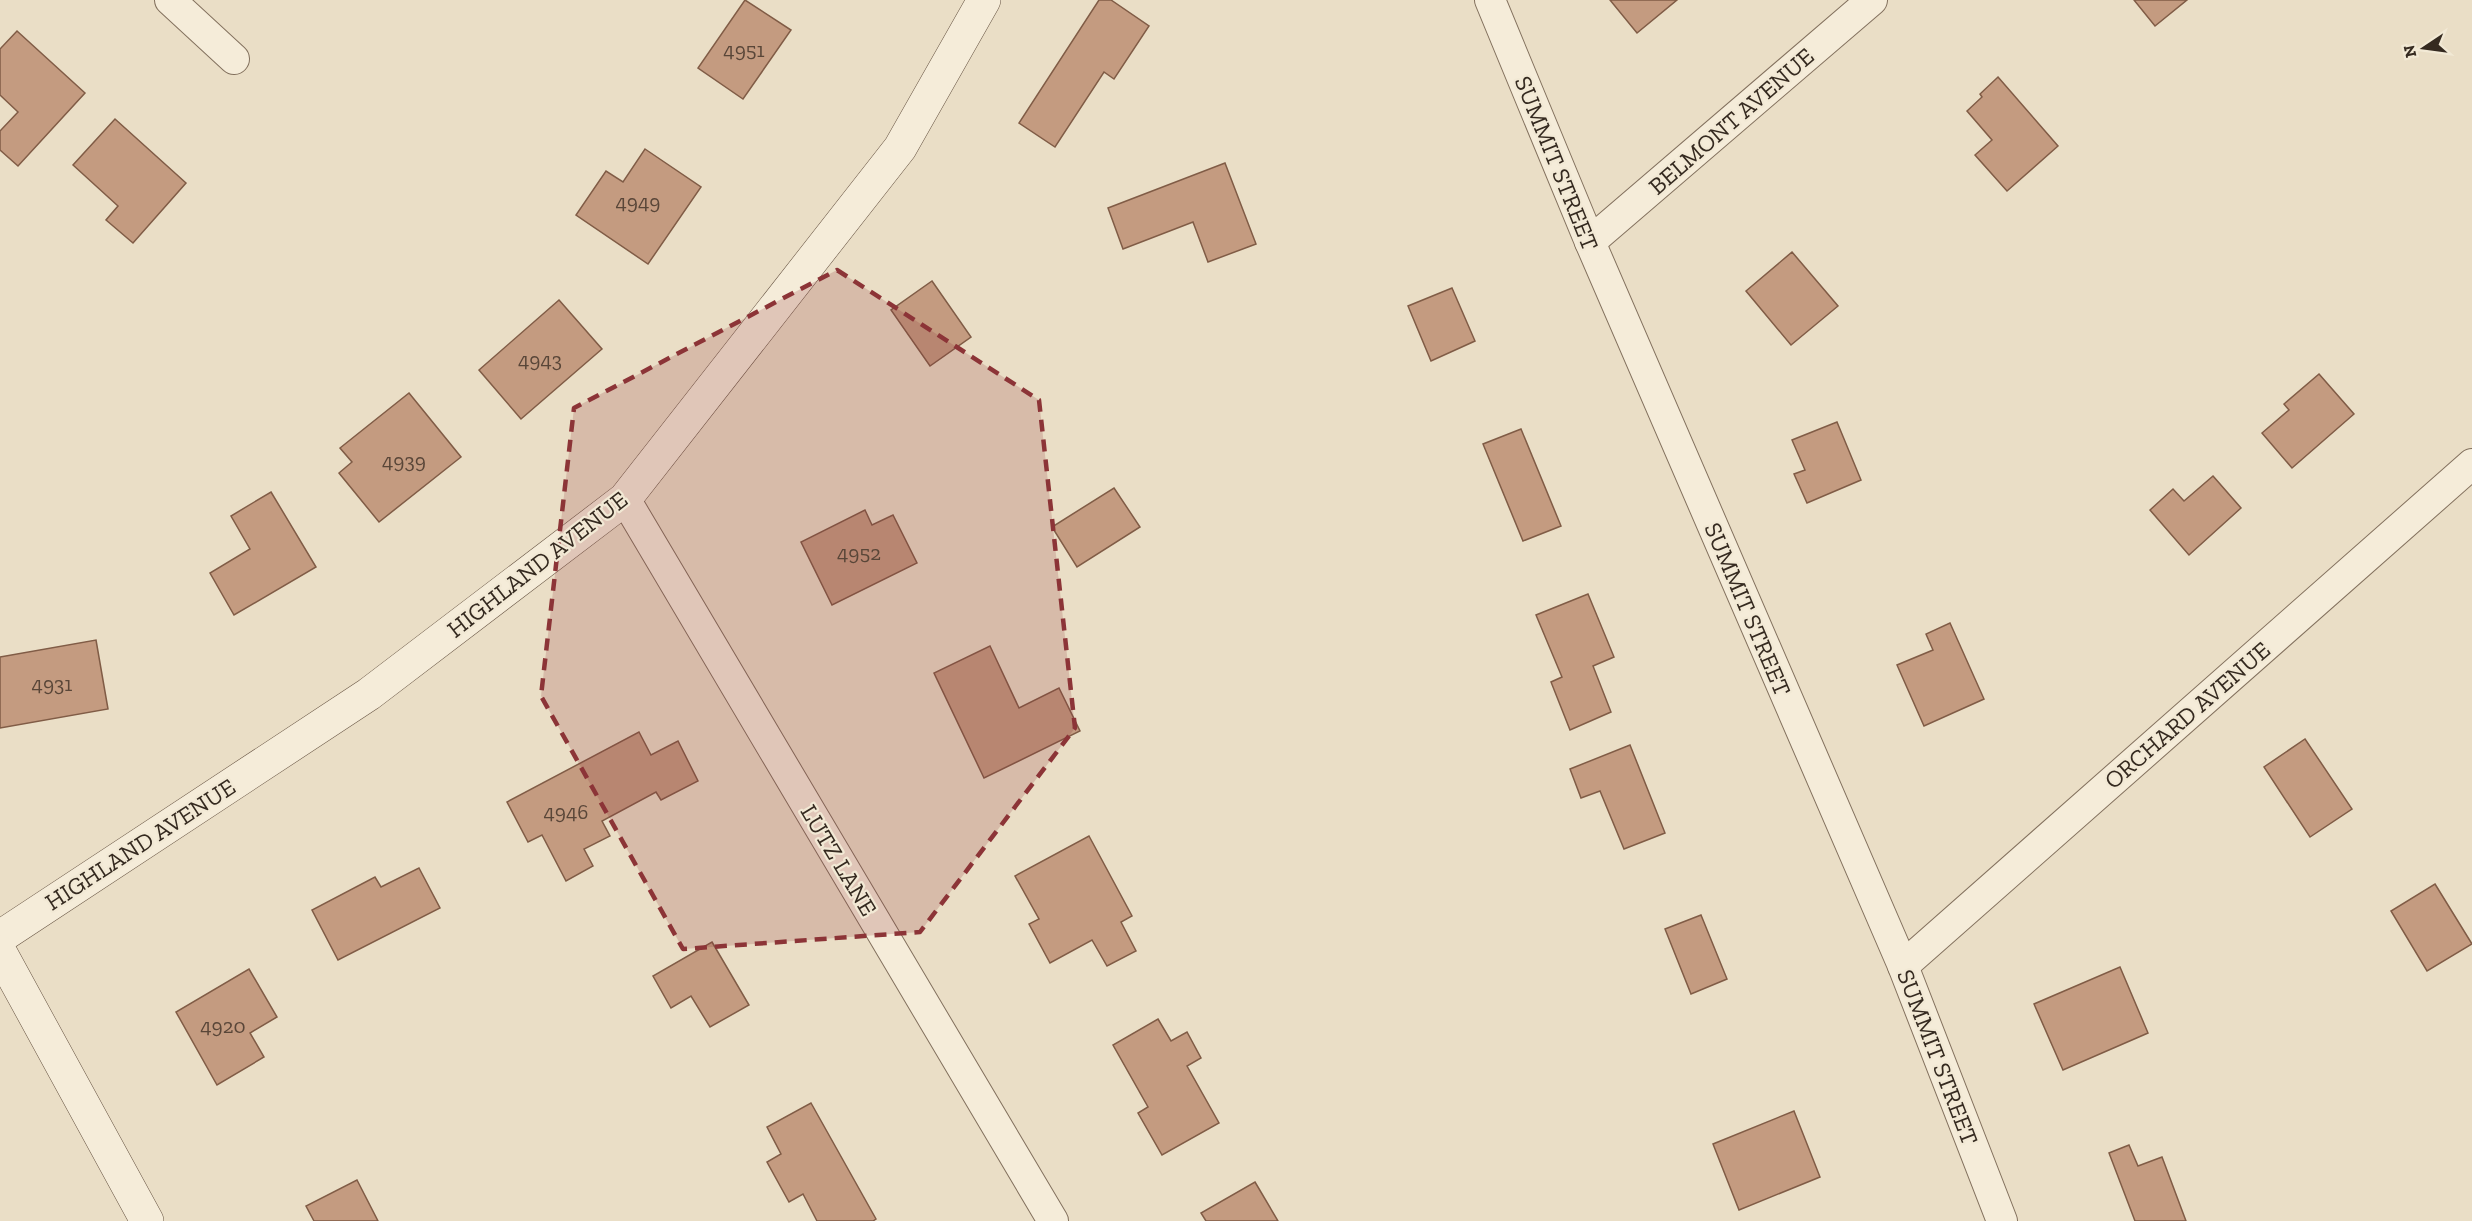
<svg xmlns="http://www.w3.org/2000/svg" width="2472" height="1221" font-family="'Zilla Slab',serif">
<rect width="100%" height="100%" fill="#eadec6"/>
<g fill="#c49b80" stroke="#805c46" stroke-width="1.5">
<path d="M745,0L791,30L743,99L698,68Z"/>
<path d="M1099,0H1111L1149,26L1114,79L1104,72L1055,147L1019,123Z"/>
<path d="M1610,0H1677L1637,33Z"/>
<path d="M2134,0H2187L2155,26Z"/>
<path d="M17,31L85,93L18,166L0,150V131L18,112L0,95V49Z"/>
<path d="M1998,77L2058,146L2007,191L1975,155L1992,140L1967,111L1982,97L1980,94Z"/>
<path d="M115,119L186,183L133,243L106,220L118,206L73,165Z"/>
<path d="M645,149L701,187L648,264L576,215L606,171L623,182Z"/>
<path d="M1225,163L1256,244L1208,262L1193,222L1123,249L1108,208Z"/>
<path d="M1792,252L1838,306L1791,345L1746,291Z"/>
<path d="M932,281L971,337L930,366L891,310Z"/>
<path d="M1452,288L1475,341L1431,361L1408,306Z"/>
<path d="M559,300L602,349L521,419L479,370Z"/>
<path d="M2319,374L2354,414L2292,468L2262,433L2289,410L2284,404Z"/>
<path d="M409,393L461,457L379,522L339,473L352,462L340,448Z"/>
<path d="M1837,422L1861,480L1807,503L1794,474L1805,470L1792,440Z"/>
<path d="M1521,429L1561,526L1523,541L1483,444Z"/>
<path d="M2213,476L2241,508L2189,555L2150,510L2173,489L2184,501Z"/>
<path d="M1114,488L1140,527L1077,567L1052,527Z"/>
<path d="M271,492L316,567L234,615L210,573L250,549L231,516Z"/>
<path d="M865,510L872,525L893,515L917,563L832,605L801,542Z"/>
<path d="M1588,594L1614,657L1593,666L1611,712L1570,730L1551,682L1562,677L1536,615Z"/>
<path d="M1950,623L1984,699L1924,726L1897,665L1933,650L1926,634Z"/>
<path d="M96,640L108,709L0,728V657Z"/>
<path d="M990,646L1019,708L1059,688L1080,731L984,778L934,673Z"/>
<path d="M639,732L651,755L678,741L698,781L661,800L656,792L602,821L610,836L584,849L593,866L566,881L542,835L528,842L507,802Z"/>
<path d="M2305,739L2352,809L2310,837L2264,767Z"/>
<path d="M1630,745L1665,833L1624,849L1600,791L1581,798L1570,769Z"/>
<path d="M1089,836L1132,916L1121,922L1136,951L1107,966L1092,940L1050,963L1029,924L1039,919L1015,876Z"/>
<path d="M419,868L440,908L338,960L312,910L375,877L381,887Z"/>
<path d="M2435,884L2472,944L2427,971L2391,911Z"/>
<path d="M1701,915L1727,979L1691,994L1665,929Z"/>
<path d="M712,942L749,1005L710,1027L691,996L671,1008L653,976Z"/>
<path d="M2120,967L2148,1033L2063,1070L2034,1004Z"/>
<path d="M249,969L277,1017L250,1033L264,1057L217,1085L176,1012Z"/>
<path d="M1158,1019L1171,1041L1187,1032L1201,1058L1187,1066L1219,1123L1162,1155L1138,1113L1148,1107L1113,1045Z"/>
<path d="M811,1103L876,1219L873,1221H817L803,1194L789,1202L767,1162L781,1154L767,1127Z"/>
<path d="M1794,1111L1820,1177L1739,1210L1713,1144Z"/>
<path d="M2129,1145L2138,1166L2162,1157L2186,1221H2135L2109,1153Z"/>
<path d="M357,1180L378,1221H314L306,1206Z"/>
<path d="M1255,1182L1278,1221H1206L1201,1213Z"/>
</g>
<g fill="none" stroke-linecap="round" stroke-linejoin="round">
<defs>
<g id="street">
<path d="M170,0L234,59"/>
<path d="M1490,0L1590,242L1903,966L2002,1221"/>
<path d="M1590,242L1872,0"/>
<path d="M625,499L1053,1221"/>
<path d="M1903,966L2472,464"/>
</g>
<g id="secondary">
<path d="M0,937L369,694L625,499L900,148L984,0"/>
<path d="M0,952L147,1221"/>
</g>
</defs>
<use href="#street" stroke="#83715e" stroke-width="32"/>
<use href="#secondary" stroke="#655241" stroke-width="34"/>
<use href="#street" stroke="#f5ecd9" stroke-width="30"/>
<use href="#secondary" stroke="#f5ecd9" stroke-width="33"/>
</g>
<path fill="#8c3437" fill-opacity="0.2" stroke="#8c3437" stroke-width="4.5" stroke-dasharray="12 8" stroke-linejoin="round" d="M837,270L1039,400L1075,728L920,932L683,949L541,696L574,408Z"/>
<g text-anchor="middle" dominant-baseline="central" stroke-width="4.5" stroke-linejoin="round" paint-order="stroke">
<g font-size="21" fill="#594638">
<text x="744" y="49">4951</text>
<text x="638" y="201">4949</text>
<text x="540" y="359">4943</text>
<text x="404" y="460">4939</text>
<text x="859" y="552">4952</text>
<text x="52" y="683">4931</text>
<text x="566" y="811">4946</text>
<text x="223" y="1025">4920</text>
</g>
<g font-size="24" fill="#352a20" stroke="#f2e9d5">
<text transform="translate(1731 121) rotate(-41)">BELMONT AVENUE</text>
<text transform="translate(1557 163) rotate(68)">SUMMIT STREET</text>
<text transform="translate(537 564) rotate(-38)">HIGHLAND AVENUE</text>
<text transform="translate(1748 609) rotate(67)">SUMMIT STREET</text>
<text transform="translate(2187 715) rotate(-41)">ORCHARD AVENUE</text>
<text transform="translate(140 844) rotate(-33)">HIGHLAND AVENUE</text>
<text transform="translate(839 860) rotate(59)">LUTZ LANE</text>
<text transform="translate(1938 1057) rotate(69)">SUMMIT STREET</text>
</g>
</g>
<g transform="translate(2424 48) rotate(257)" stroke="#f2e9d5" stroke-width="4.5" paint-order="stroke">
<path d="M0-4.5L10 22L0 15L-10 22Z" fill="#352a20"/>
<text y="-9" font-size="16" font-weight="bold" text-anchor="middle" fill="#352a20">N</text>
</g>
</svg>
